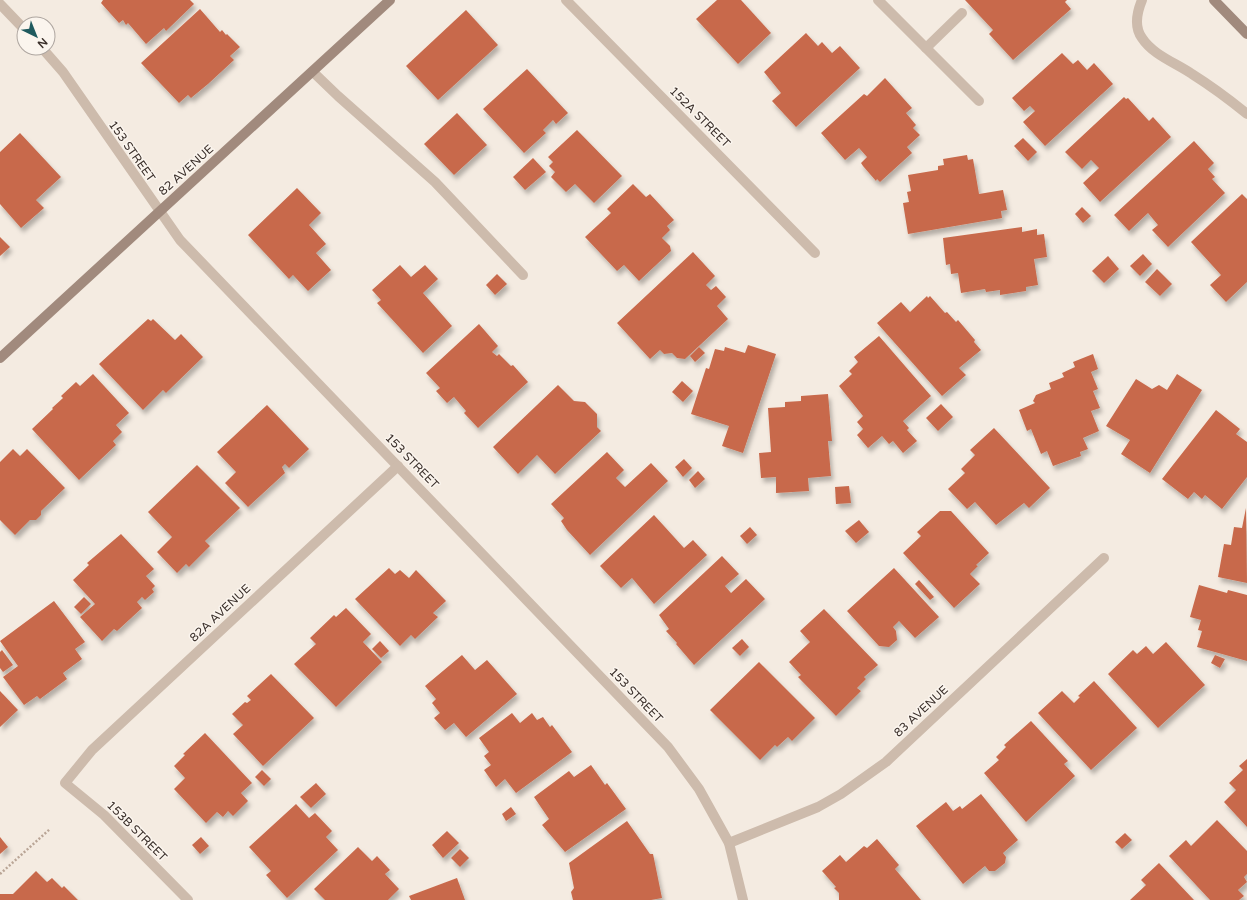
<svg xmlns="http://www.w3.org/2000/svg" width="1247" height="900" font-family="'Varela Round',sans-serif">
<defs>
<filter id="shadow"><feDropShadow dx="2.5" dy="4.5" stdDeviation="2" flood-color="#0004"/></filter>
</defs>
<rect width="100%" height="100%" fill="#f4ebe1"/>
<g fill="#c8694b" filter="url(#shadow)">
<path d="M103,0H190L194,4L166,31L164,28L146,44L128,23L126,25L123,20L119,23L101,3Z"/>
<path d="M717,0H741L771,33L738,64L696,19Z"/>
<path d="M965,0H1067L1065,2L1071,9L1013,60L989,34L993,30Z"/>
<path d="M200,9L220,32L222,30L226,35L227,34L240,47L230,56L234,60L208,84L191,98L188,95L179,103L141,63Z"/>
<path d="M466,10L498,45L438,100L406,66Z"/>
<path d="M806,33L818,46L822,42L832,53L840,46L860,68L796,127L772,101L781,93L764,72Z"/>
<path d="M1062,53L1073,64L1078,60L1087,70L1094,63L1113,84L1045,146L1023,122L1035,111L1030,106L1024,111L1012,98Z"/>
<path d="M527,69L568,113L556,124L553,120L543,130L546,133L524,153L483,109Z"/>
<path d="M885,78L912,108L906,113L916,125L913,128L920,135L907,147L912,153L880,182L877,179L876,181L863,166L861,163L867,157L859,148L845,160L821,133L864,94L867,96Z"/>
<path d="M1124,97L1126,99L1128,98L1149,121L1153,117L1171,137L1100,202L1083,183L1099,168L1091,160L1082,169L1065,152Z"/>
<path d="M457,113L487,145L454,175L424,144Z"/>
<path d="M577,130L622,176L594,203L575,184L566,192L551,177L555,172L549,166L553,162L548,157Z"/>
<path d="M20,133L61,177L36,200L44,208L21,228L0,204V152Z"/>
<path d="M1023,138L1037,152L1028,161L1014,146Z"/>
<path d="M1194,141L1214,163L1208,169L1215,177L1212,179L1225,193L1168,247L1152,230L1158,225L1148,213L1129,231L1114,215Z"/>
<path d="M967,155L968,160L973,159L979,194L1003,190L1007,210L1001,211L1002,218L908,234L903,203L909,202L907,192L911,191L908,175L938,170V166L944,165L943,159Z"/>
<path d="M533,158L546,172L525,190L513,177Z"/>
<path d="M633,184L646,197L650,194L674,220L667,226L670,230L662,238L670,246L671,251L639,281L624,265L617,271L585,237L611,213L607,209Z"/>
<path d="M297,188L321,213L309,225L326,244L316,253L331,270L308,291L293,275L289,279L248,235Z"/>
<path d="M1242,194L1247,199V282L1226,302L1210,285L1221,275L1191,242Z"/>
<path d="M1082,207L1091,216L1083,223L1075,214Z"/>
<path d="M1022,227V232L1037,229V235L1044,234L1047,257L1034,259L1038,285L1026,287V291L1000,295V290L986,292L985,289L961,293L958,273L951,274L950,264L946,265L943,238Z"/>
<path d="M0,237L10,247L0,256Z"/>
<path d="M693,252L715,276L706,285L711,290L716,286L726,297L717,306L728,319L685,359L677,358L672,353L664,354L660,350L650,359L617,323Z"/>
<path d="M1143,254L1152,264L1140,276L1130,266Z"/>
<path d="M1108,256L1119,269L1104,283L1092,271Z"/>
<path d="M400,265L411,277L425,265L438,279L423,293L452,326L423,353L377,303L381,300L372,290Z"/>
<path d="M1157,269L1172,284L1160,296L1145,282Z"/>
<path d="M497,274L507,284L495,295L486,285Z"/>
<path d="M927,296L928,298L930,296L945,313L947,312L956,322L958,320L975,340L974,342L981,350L959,368L966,375L942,396L877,323L901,302L910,312Z"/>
<path d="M148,319L151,321L153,319L175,340L181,334L203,357L166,393L163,390L143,410L99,364Z"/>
<path d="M479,324L498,346L492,352L497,356L499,354L511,366L513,365L528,382L478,428L464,413L466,411L454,397L447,403L436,391L440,388L426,373Z"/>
<path d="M879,336L931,396L903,421L909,428L907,430L917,441L903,453L893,441L889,444L882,436L868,448L857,435L863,429L857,422L863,416L839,386L852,374L849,371L858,362L854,357Z"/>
<path d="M748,345L776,354L743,453L722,446L729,426L691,414L706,368L709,369L715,349L724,351L725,347L745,353Z"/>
<path d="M699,347L705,353L695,362L690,356Z"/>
<path d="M1093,354L1098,369L1091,372L1098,389L1093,391L1100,408L1091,411L1099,431L1083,438L1088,449L1080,452L1081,456L1053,466L1047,451L1041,454L1031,429L1027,431L1019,410L1035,403L1033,401L1036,395L1051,389L1049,383L1064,377L1062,373L1075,367L1073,362Z"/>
<path d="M93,374L129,413L116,425L122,432L113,441L116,445L79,480L32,429L53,409L52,408L63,398L61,396L76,382L80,386Z"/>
<path d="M1177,374L1202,390L1150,473L1121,454L1130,440L1106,426L1136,379L1152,389L1159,385L1167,390Z"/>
<path d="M682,381L693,391L683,402L672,392Z"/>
<path d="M558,385L574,401L585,402L597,414V427L601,431L555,474L537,455L518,474L493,447Z"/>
<path d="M828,394L832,441H828L831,476L808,478L809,491L776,493V477L761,478L759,453L771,452L768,408L785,407V402L801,401V396Z"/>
<path d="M941,404L953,417L938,431L926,418Z"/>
<path d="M267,405L309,449L289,468L285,464L282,467L285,473L248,507L225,483L236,472L217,452Z"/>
<path d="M1216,410L1240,429L1236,434L1247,442V477L1222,509L1205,495L1202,499L1194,492L1188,499L1162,479Z"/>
<path d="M994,428L1050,488L1029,508L1024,503L996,525L975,502L967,509L948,489L965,473L961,469L975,455L970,450Z"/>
<path d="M13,449L20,456L27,449L65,488L41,511V515L36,520H30L15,535L0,520V462Z"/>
<path d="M607,452L624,470L616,478L625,487L651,463L668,481L590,555L567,530L561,521L564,518L551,504Z"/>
<path d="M684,459L692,468L683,477L675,467Z"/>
<path d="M197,465L240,508L205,541L210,546L189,567L186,564L177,573L157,552L172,537L148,512Z"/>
<path d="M698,471L705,479L695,488L689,480Z"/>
<path d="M849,486L851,503L836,504L835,487Z"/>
<path d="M1246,508L1247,583L1218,577L1224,544L1231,545L1234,527L1242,528Z"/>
<path d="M940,511H951L989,553L976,565L978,566L970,574L980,584L954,608L903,553L921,536L917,532Z"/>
<path d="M654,515L684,548L693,540L707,555L654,604L632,578L621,588L600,566Z"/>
<path d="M859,520L869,532L856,543L845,531Z"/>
<path d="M750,527L757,535L747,544L740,536Z"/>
<path d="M121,534L154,569L146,576L155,586L152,589L154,592L145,600L142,597L137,602L142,608L117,631L114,629L102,641L80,617L95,604L73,580L89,565L87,563Z"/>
<path d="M722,556L739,574L725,586L731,593L746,579L765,599L694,665L676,644L677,643L666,631L669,629L659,615Z"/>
<path d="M389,568L395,574L400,570L409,578L416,570L446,601L433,613L438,617L415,639L411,635L400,646L355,599Z"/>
<path d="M894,568L939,617L915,638L899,621L893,627L896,631L897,640L889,647L879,646L847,611Z"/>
<path d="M919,580L934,597L930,600L915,584Z"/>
<path d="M1199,585L1227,593L1228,590L1247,595V661L1197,647L1202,631L1198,630L1201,620L1190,617Z"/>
<path d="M84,597L91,604L81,614L74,607Z"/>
<path d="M54,601L85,642L75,649L82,659L63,673L67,679L40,699L37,696L24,705L3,677L18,666L0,641Z"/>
<path d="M346,608L371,634L363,642L382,662L336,707L294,664L316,644L310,638L334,615L336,617Z"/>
<path d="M824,609L878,665L864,677L866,679L857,688L861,691L836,716L798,677L801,675L789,662L810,642L800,631Z"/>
<path d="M742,639L749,647L740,656L732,648Z"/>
<path d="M380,641L389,651L381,658L372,649Z"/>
<path d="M1166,642L1205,685L1158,728L1108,674L1133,650L1137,654L1146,646L1153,654Z"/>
<path d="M2,650L13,665L3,672L0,668V652Z"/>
<path d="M462,655L475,670L487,660L517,694L466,737L454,723L445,730L434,718L440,713L432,703L436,699L425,686Z"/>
<path d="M1215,655L1225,659L1220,668L1211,663Z"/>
<path d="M759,662L815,718L792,741L788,737L777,747L775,745L760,760L710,710Z"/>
<path d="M271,674L314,718L263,766L233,734L243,725L232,714L245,702L247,703L251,700L247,696Z"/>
<path d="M1094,681L1137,728L1091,770L1038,713L1062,691L1074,703L1080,697L1078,696Z"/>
<path d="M0,691L18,710L0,727Z"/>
<path d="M512,713L520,723L532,713L537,720L543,717L550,727L552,725L572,752L516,793L505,779L496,787L484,770L491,765L484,756L489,752L479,738Z"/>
<path d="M1031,721L1068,761L1064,764L1075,776L1026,822L984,773L999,760L996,757L1006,747L1004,745Z"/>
<path d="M205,733L252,783L241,793L248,801L233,816L228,811L223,817L217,812L206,823L174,789L185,778L174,766L185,755L183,754Z"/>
<path d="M1247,759V827L1224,802L1236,790L1229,783L1243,770L1239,766Z"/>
<path d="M591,765L605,785L607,783L626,809L565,852L542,825L549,819L534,797L569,771L574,777Z"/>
<path d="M262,770L271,779L264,786L255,777Z"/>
<path d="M316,783L326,794L311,808L300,797Z"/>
<path d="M981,794L1018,840L1003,853L1006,857L1005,863L995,871H989L985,866L963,884L916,826L946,802L953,811L960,806L962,809Z"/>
<path d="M296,804L309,818L315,813L332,831L326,837L338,850L287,898L266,875L271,871L249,847Z"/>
<path d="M511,807L516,814L506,821L502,814Z"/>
<path d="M1217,820L1247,851V874L1244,877L1247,882L1238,890L1244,896L1239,900H1210L1169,856L1186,840L1191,846Z"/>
<path d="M627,821L650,854H653L662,898L651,900H573L571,892L574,888L569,863Z"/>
<path d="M447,831L459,843L443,858L432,845Z"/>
<path d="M1125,833L1132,840L1122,849L1115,842Z"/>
<path d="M0,837L8,847L0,854Z"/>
<path d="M201,837L209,846L200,854L192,845Z"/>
<path d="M877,839L899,865L895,869L921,900H839V893L834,888L836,887L822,871L840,855L846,862L864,846L867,848Z"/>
<path d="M358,847L372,861L377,856L390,870L385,874L399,889L388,900H325L314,889Z"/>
<path d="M460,849L469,858L460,867L451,858Z"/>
<path d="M1159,863L1194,900H1130L1146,885L1141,880Z"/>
<path d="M36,871L47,882L52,878L62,888L64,886L78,900H0V894H13Z"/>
<path d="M457,878L465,900H411L409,896Z"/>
</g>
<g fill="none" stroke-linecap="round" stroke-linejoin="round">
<path stroke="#b9a596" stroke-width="2.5" stroke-dasharray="2 2" stroke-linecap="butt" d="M0,874L50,829"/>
<g stroke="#cdbbac" stroke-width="10">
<path d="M878,0L979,101"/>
<path d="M926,48L962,13"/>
<path d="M313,72L338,96L435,182L523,275"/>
</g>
<g stroke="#cdbbac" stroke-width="10">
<path d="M566,0L815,253"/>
<path d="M1142,0C1137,12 1134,27 1142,38C1153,55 1176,63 1192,74C1211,86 1230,100 1247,114"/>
<path d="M0,4L24,29"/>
<path d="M42,48L63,72L180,240L668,747L699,789L729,843L743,900"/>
<path d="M729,843L818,807L841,794L886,762L1104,558"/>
<path d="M188,900L104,815L65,783L92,750L398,466"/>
</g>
<g stroke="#a18a7d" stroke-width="10">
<path d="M1214,0L1247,34"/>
<path d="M0,358L390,0"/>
</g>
</g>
<g text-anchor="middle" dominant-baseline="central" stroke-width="3" stroke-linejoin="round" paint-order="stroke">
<g font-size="12" fill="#3b302b" stroke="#fbf5ee">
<text transform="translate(700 117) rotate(45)">152A STREET</text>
<text transform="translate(132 151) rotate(55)">153 STREET</text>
<text transform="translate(186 170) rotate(-42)">82 AVENUE</text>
<text transform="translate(412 461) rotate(46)">153 STREET</text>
<text transform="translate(220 613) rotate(-43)">82A AVENUE</text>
<text transform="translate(636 695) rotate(46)">153 STREET</text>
<text transform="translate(921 711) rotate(-43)">83 AVENUE</text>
<text transform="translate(137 831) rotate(45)">153B STREET</text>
</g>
</g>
<g transform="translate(36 36) rotate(137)"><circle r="19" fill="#fbf5ee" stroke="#aea6a0"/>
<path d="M0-3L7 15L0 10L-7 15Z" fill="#1f5a5e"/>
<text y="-6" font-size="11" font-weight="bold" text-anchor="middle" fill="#3b302b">N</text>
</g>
</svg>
